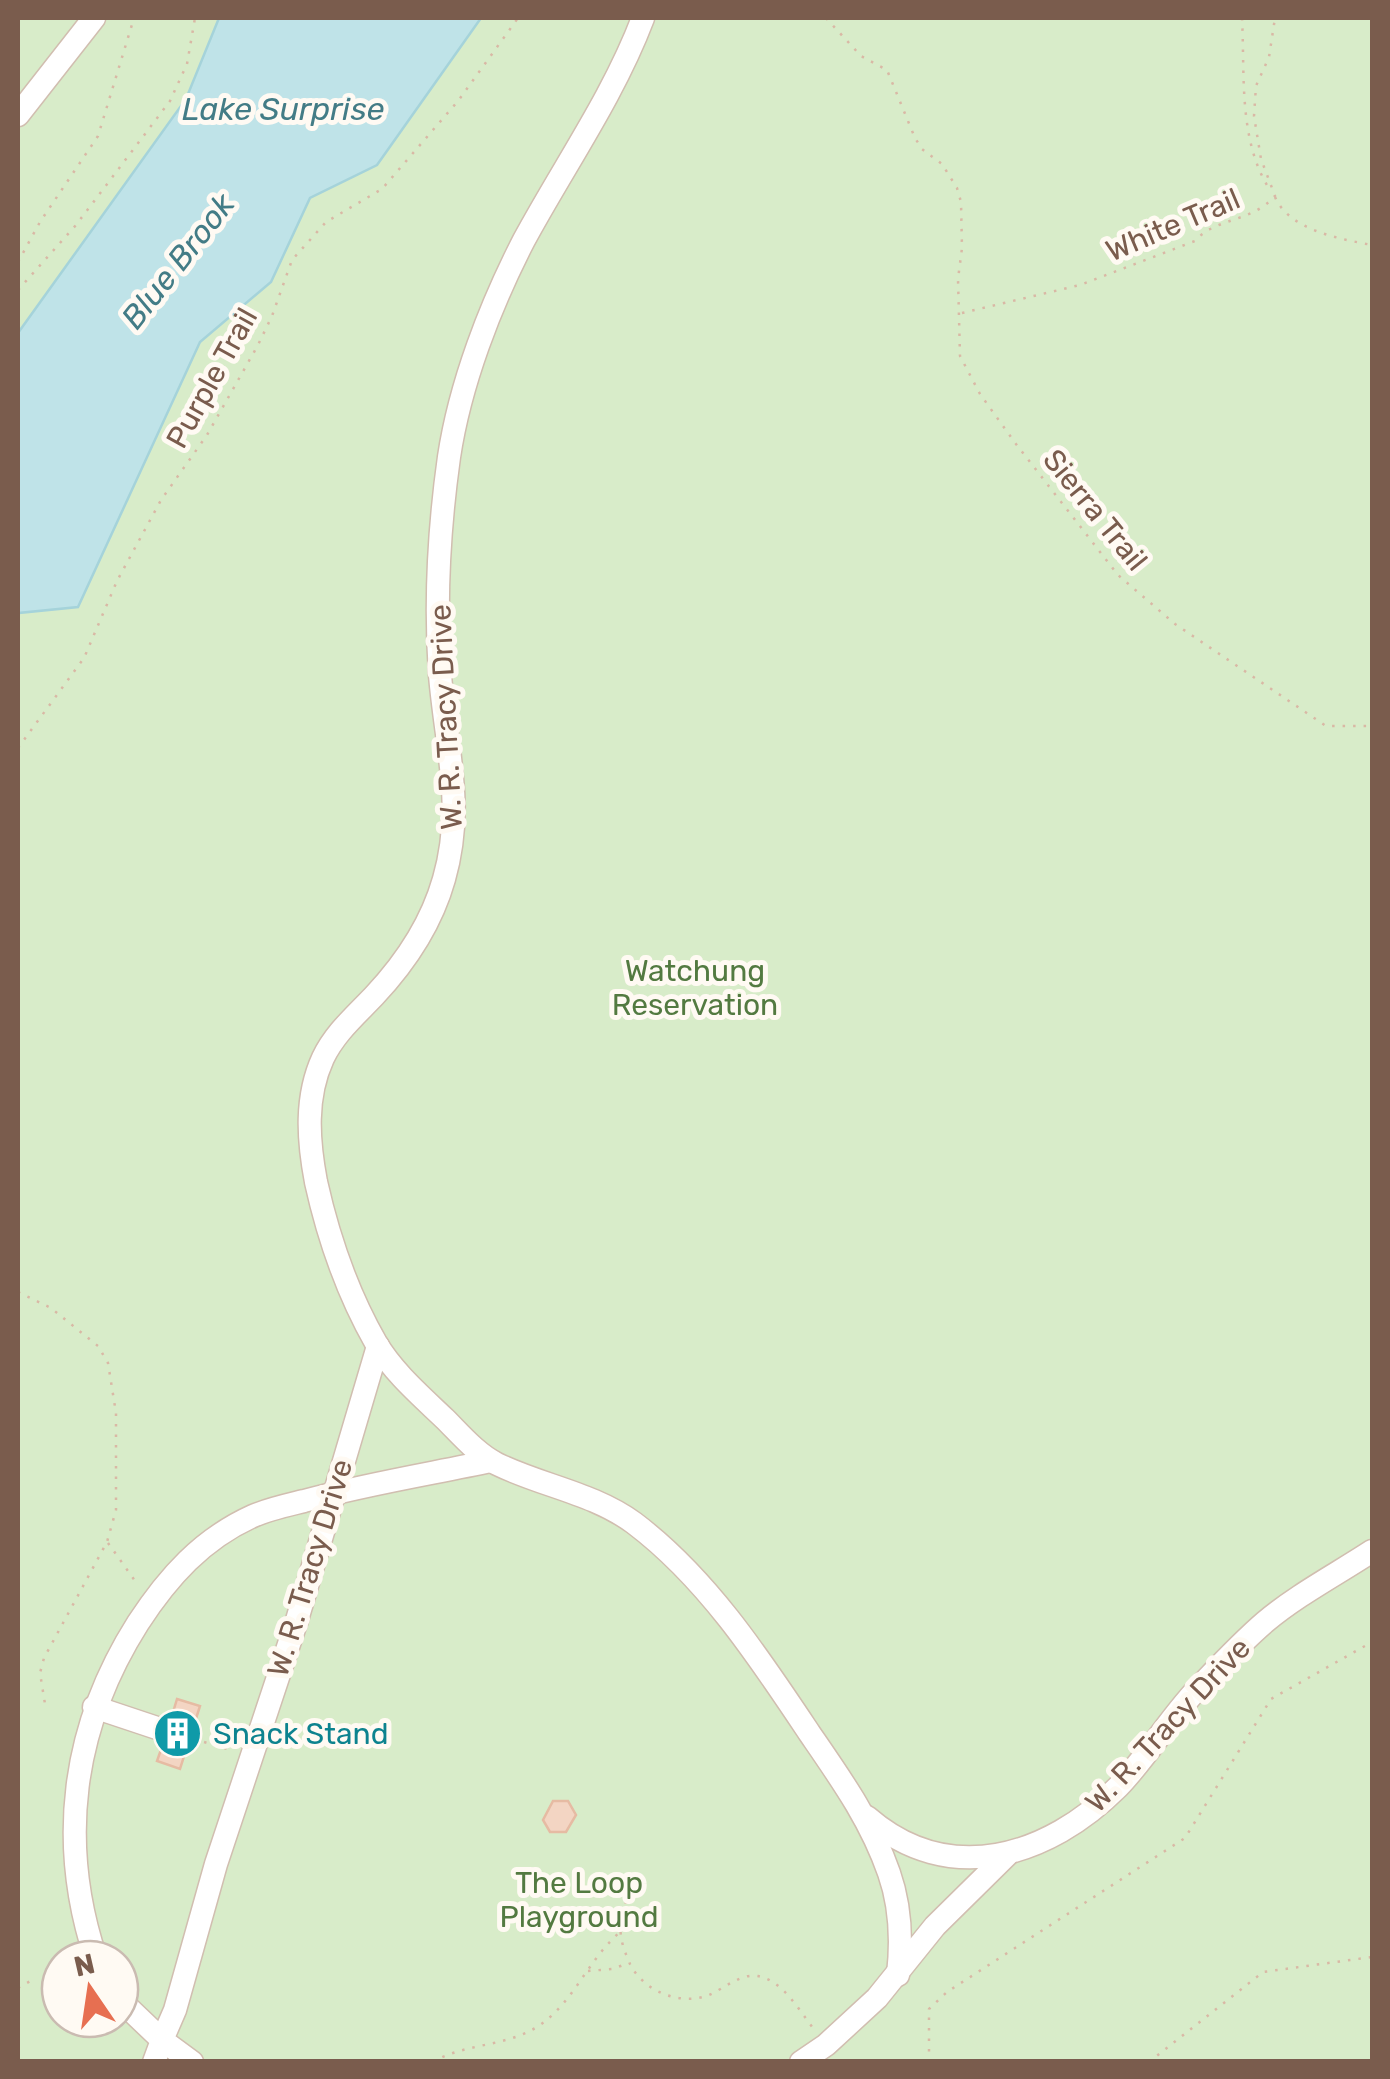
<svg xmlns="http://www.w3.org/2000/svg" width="1390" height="2079" font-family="Rubik,sans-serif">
<rect width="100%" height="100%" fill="#fdf6ec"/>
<path fill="#d8ecc9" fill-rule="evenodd" d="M18,18H1372V2061H18ZM60,1959H120V2019H60Z"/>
<path fill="#bfe3e8" stroke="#a5d3da" stroke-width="2.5" d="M219,18H481L377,165L310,198L271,282L200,342L78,607L18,613V333L186,99Z"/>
<g fill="#f3d5c3" stroke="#e6bba3" stroke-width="2.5">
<path d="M177,1699L200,1706L180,1769L157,1761L163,1744L174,1733L171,1719Z"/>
<path d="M553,1801H568L576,1815L566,1832H550L543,1820Z"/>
</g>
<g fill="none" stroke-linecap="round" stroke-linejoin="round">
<defs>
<g id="minor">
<path d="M643,18C613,97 564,166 524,240C490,306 460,384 449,457C439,528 435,603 440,675C446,748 465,806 444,879C431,925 406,962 374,996C355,1016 335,1033 323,1058C305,1097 308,1140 316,1182C328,1236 348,1294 376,1343C393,1372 421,1396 445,1419C461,1435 477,1454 497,1464C542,1486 593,1493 634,1523C707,1578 760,1659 810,1734C841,1779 871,1821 889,1873C901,1907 902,1940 898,1975"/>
<path d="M18,115L94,18"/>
<path d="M94,1707L160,1729"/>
<path d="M867,1817C949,1888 1048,1857 1118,1787C1150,1754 1172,1713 1205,1681C1224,1661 1244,1640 1265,1622C1297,1595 1337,1574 1372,1551"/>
<path d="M96,1959C57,1842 72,1727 138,1623C168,1577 202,1539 253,1516C269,1509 288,1505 304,1501C366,1484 429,1474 491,1461"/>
<path d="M120,2000L162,2040L154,2062"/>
<path d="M192,2062L162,2040L175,2010L216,1864L297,1620L378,1346"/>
<path d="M801,2062L826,2045L877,1998L935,1926L1007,1855"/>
</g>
</defs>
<use href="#minor" stroke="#d1beb0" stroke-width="25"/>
<g stroke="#d9b8a5" stroke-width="2.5" stroke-dasharray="2.5 8" stroke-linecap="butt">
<path d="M826,18L861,56L887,70L915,138L922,149L942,164L957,188L961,202L962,248L958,279L960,356L980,394L1016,444L1118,575L1175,624L1326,726H1372"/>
<path d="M1242,18C1245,74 1238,141 1270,190"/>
<path d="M1275,197C1289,230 1340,239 1372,245"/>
<path d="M18,262L40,222L98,136L134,18"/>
<path d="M18,290L76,225L170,101L187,64L195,18"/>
<path d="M962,313L1080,285L1195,241C1216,217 1251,223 1275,196L1261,159L1254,116L1256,86L1269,57L1275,18"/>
<path d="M18,748L84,658L117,581L161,500L207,435L258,345L272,316L292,260L326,222L382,189L458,101L518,18"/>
<path d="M18,1292L51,1308L98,1346L108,1363L116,1413V1510L107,1542L44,1658L40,1673L45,1704"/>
<path d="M108,1543L138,1585"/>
<path d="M194,1739L231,1750"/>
<path d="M594,1879L623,1891C629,1906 624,1913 621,1928C619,1938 626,1955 630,1964C644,1992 681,2006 709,1995C725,1988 741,1973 758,1976C783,1981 799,2010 813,2028"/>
<path d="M588,1971L612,1969L629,1963"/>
<path d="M18,1988L32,1980"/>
<path d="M433,2062C465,2043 505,2047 537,2027C573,2004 587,1961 619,1933"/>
<path d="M929,2062V2009L947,1992L1185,1838L1271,1699L1372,1642"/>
<path d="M1149,2062L1263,1972L1372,1957"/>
</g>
<use href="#minor" stroke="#fff" stroke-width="22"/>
</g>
<defs>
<symbol id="building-disc" viewBox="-11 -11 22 22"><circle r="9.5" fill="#0f9aa8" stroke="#fffaf3"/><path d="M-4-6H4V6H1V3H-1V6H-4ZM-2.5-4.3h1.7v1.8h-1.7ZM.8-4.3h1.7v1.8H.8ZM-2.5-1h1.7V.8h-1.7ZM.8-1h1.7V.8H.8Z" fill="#fff"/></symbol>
</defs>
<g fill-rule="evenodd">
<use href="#building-disc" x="150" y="1706" width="55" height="55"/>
</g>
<g text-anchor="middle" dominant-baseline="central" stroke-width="10" stroke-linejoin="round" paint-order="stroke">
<g font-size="30" fill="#7a5c4d" stroke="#fffaf3">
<text transform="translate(1173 225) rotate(-23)">White Trail</text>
<text transform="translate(212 378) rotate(-61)">Purple Trail</text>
<text transform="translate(1095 510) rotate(51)">Sierra Trail</text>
<text transform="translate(446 717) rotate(-93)">W. R. Tracy Drive</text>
<text transform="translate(310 1568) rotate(-73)">W. R. Tracy Drive</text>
<text transform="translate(1168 1725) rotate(-47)">W. R. Tracy Drive</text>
</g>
<g font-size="30" fill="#537a41" stroke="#fffaf3">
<text x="695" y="971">Watchung<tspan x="695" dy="34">Reservation</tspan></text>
<text x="579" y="1883">The Loop<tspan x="579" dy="34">Playground</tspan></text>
</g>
<g font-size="30" fill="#0d838f" stroke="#fffaf3" text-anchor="start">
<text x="213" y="1734">Snack Stand</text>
</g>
<g font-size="32" font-style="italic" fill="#437c86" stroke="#fffaf3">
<text x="283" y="109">Lake Surprise</text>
<text transform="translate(178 261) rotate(-52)">Blue Brook</text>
</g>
</g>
<rect width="1390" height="2079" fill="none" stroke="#7a5c4d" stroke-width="40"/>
<g transform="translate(90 1989) rotate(347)"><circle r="48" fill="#fffaf3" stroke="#cabbb1" stroke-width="2.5"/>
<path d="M0-8L18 38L0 25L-18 38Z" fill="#e76f51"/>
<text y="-15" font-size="28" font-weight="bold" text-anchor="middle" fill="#7a5c4d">N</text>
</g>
</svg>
